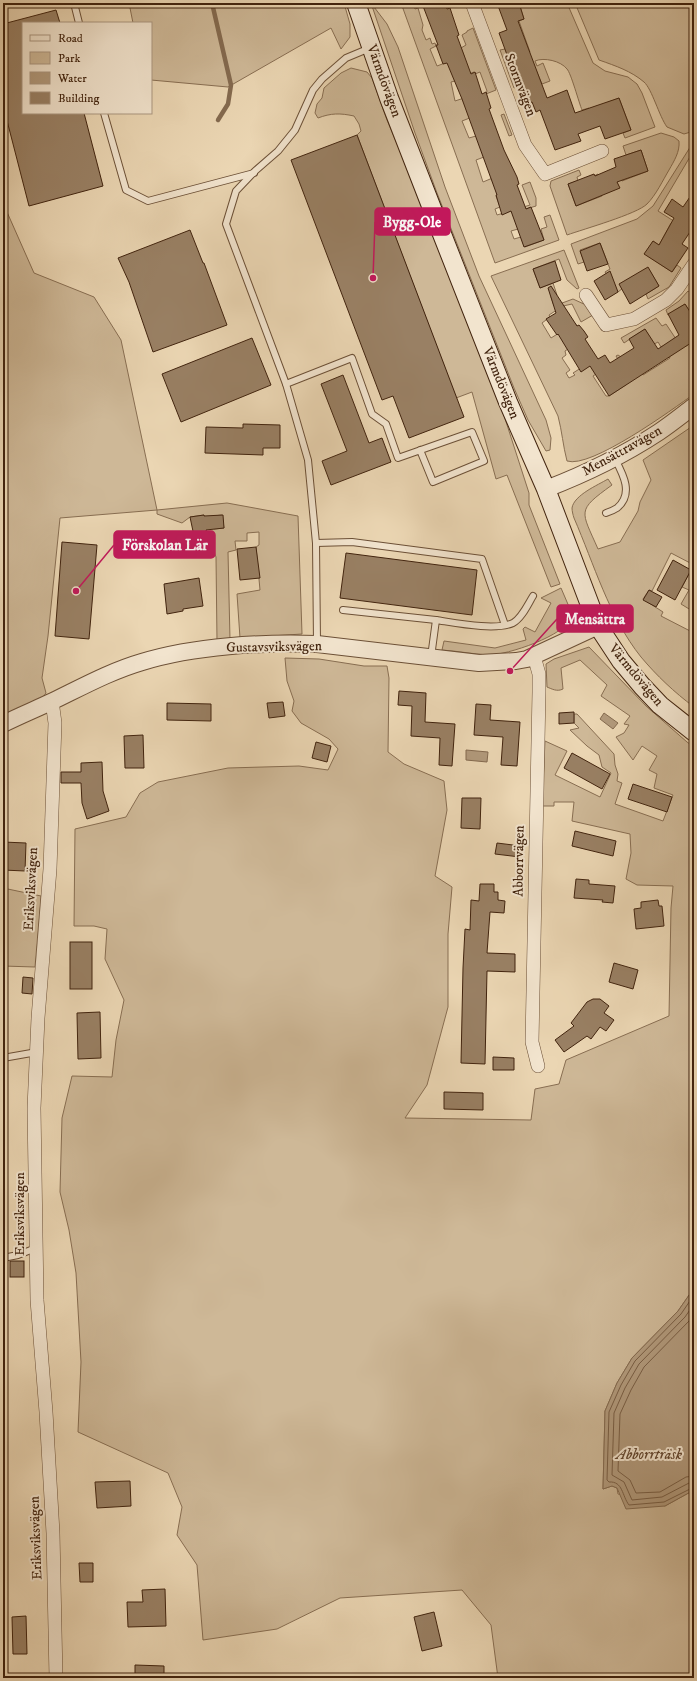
<svg xmlns="http://www.w3.org/2000/svg" width="697" height="1681" font-family="'IM FELL DW Pica',serif">
<rect width="100%" height="100%" fill="#ebd6b3"/>
<filter id="stains"><feTurbulence type="fractalNoise" baseFrequency=".005" numOctaves="4"/><feColorMatrix values="0 0 0 0 .2 0 0 0 0 .09 0 0 0 0 .02 0 0 0 .5 -.17"/></filter>
<radialGradient id="worn" r=".72"><stop offset=".6" stop-color="#630" stop-opacity="0"/><stop offset="1" stop-color="#630" stop-opacity=".3"/></radialGradient>
<g fill="#ceb897" stroke="#886e52" fill-rule="evenodd">
<path d="M129,3H344L350,24V37L341,49L331,28L228,87L151,80V23H133Z"/>
<path d="M371,3L387,24L398,47L445,187L479,276L546,420L551,438L550,450L546,451L528,420L514,388L437,193L415,133Z"/>
<path d="M401,3H413L415,9L418,8L423,25L422,30L426,40L430,38L432,44L435,43L436,46L430,49L437,66L464,56L461,48L466,45L462,35L467,32V31L473,28L496,90L486,94L487,91L480,72L475,74L474,72L455,79V81L451,82L455,101L473,95L480,114L462,121L469,138L476,136L492,154L476,160L483,182L495,177L509,191L496,196L500,207L495,209L497,215L530,205L522,185L530,182L536,198V206L519,211L518,229L511,231L514,239L521,237L525,247L544,240L541,229L547,227L544,217L550,215L559,240L495,263Z"/>
<path d="M528,3H567L593,63L605,71L628,77L637,84L642,93L655,127L625,138L623,133L631,130L619,98L606,103L593,119L589,108L582,110C579,103 571,73 567,69C561,61 544,57 535,61L537,66L543,63L550,81L542,84L536,70L515,78L518,86L514,88L500,50L505,49L530,52L519,21L524,19L520,6Z"/>
<path d="M575,3H694V131L684,134L667,127C659,116 652,89 644,82C631,71 616,66 599,60Z"/>
<path d="M351,68L367,72L372,78L387,120L440,246L498,397L529,493V505L560,584L551,587L507,475L496,479L472,392L456,398L357,135L361,131L359,124L354,116C340,113 331,113 318,118L315,113L317,104L322,98L324,88L341,73Z"/>
<path d="M504,114L512,135L509,136L501,115Z"/>
<path d="M661,133L674,137L679,141C680,152 674,161 669,170C663,180 656,195 647,204C637,214 584,229 567,235L550,186L551,181L579,170L581,175L577,177L578,181L568,184L576,206L602,196L594,176L598,174L606,193L619,188L613,170L617,168L622,181L648,171L641,150L626,155L623,146Z"/>
<path d="M694,141V150L658,211L694,234V237L671,223L659,245L653,241L645,254L672,272L677,265L681,268L669,287L648,299L646,294L659,286L648,268L618,292L605,272L610,269L600,243L580,250L584,262L578,264L571,244L637,219L653,206Z"/>
<path d="M3,203L34,273L94,297L121,340L157,510L227,503L298,516L302,634L240,638L237,594L260,590L256,547L259,545V532L247,533V541H235L236,550L228,552L230,640L217,641L216,557L207,534L204,515L190,517L182,523L157,514V510L60,518L48,636L42,678L46,693L43,697L3,717ZM222,515L224,528L214,529L213,516Z"/>
<path d="M564,250L579,288L577,289L567,280L559,259L533,269L540,288L553,283L557,295L551,297L554,306L573,299L586,305L593,315L581,322L572,304L563,306L549,315L550,317L542,323L551,338L575,323L577,326L571,347L565,351L566,355L562,358L570,370L566,373L569,378L575,375L573,373L592,361L599,372L593,376L606,396H609L627,384L621,374L625,371L616,356L618,355L638,368L643,375L670,358L663,346L661,347L658,342L645,349L649,336L645,329L624,343L621,338L656,318L662,326L666,324L678,342L682,340L686,346L694,341V394C673,409 591,469 567,461C563,446 562,431 558,416L491,276Z"/>
<path d="M688,291L694,295V318L685,304L668,315L666,310L679,301Z"/>
<path d="M694,425V529L691,535L694,537V612L681,604L689,590L682,587L694,565L671,553L652,591L649,590L643,599L663,612L661,616L694,633V707C674,692 657,676 641,657C609,617 594,564 574,518C573,515 572,511 572,508C574,495 598,485 608,479L612,485C576,511 581,510 598,549L620,542L638,511L640,502L651,480L643,460Z"/>
<path d="M561,588L573,616C565,636 508,655 488,655C473,654 457,651 442,650L444,641L495,648L526,640L523,629L525,627L535,632L551,603L541,598Z"/>
<path d="M589,647L646,706L687,742L694,747V1288L678,1311L632,1358L617,1383L605,1411L603,1489L612,1486L617,1488L618,1494L665,1506L694,1490V1678H498L491,1625L462,1590L340,1598L277,1629L203,1640L197,1565L177,1535L182,1507L168,1473L78,1432L81,1362L76,1273L69,1230L60,1192L62,1118L72,1076L112,1077L116,1040L124,1000L105,959L107,929L94,926H74L75,829L126,817L140,793L158,782L228,768L299,766L328,770L338,749L329,739L301,723L292,711L294,701L287,681L285,658L319,659L364,666H387L389,678L388,752L404,764L444,781L447,810L435,876L452,887L448,934V1007L427,1085L405,1118L531,1120L535,1089L559,1084L566,1060L669,1016L671,908L673,886L637,885L626,879L631,853L630,834L572,821L574,802H554V806H542L545,741L567,751L555,775L600,797L611,773L602,767L599,755L587,746L570,730L579,728L574,723V714H577L614,754L615,765L618,774L617,781L622,783L615,804L663,821L673,795L654,788L657,774L649,770L657,756L642,746L633,760L616,737L624,733L629,725L624,724L630,716L601,696L607,685L580,660L561,668L563,689C557,692 552,689 547,687L546,664L554,659Z"/>
<path d="M3,888L41,896L35,967L3,966Z"/>
</g>
<g fill="#b1997b" stroke="#846a4f">
<path d="M604,713L618,723L613,729L600,719Z"/>
<path d="M466,750L488,752L487,762L466,760Z"/>
<path d="M694,1288V1490L665,1506L626,1509L617,1488L612,1486L603,1489L605,1411L617,1383L632,1358L678,1311Z"/>
</g>
<g fill="none" stroke-linecap="round" stroke-linejoin="round">
<g stroke="#795e44" stroke-width="1">
<path d="M694,1295L681,1314L635,1361L621,1385L609,1412L607,1480L609,1482C623,1481 622,1496 629,1505L664,1502L694,1487"/>
<path d="M694,1304L685,1317L639,1364L625,1388L614,1413L612,1475L624,1482L632,1500L662,1497L689,1483L694,1482"/>
<path d="M694,1315L689,1321L644,1367L631,1390L620,1414L618,1471L630,1480L636,1493L660,1492L686,1477L694,1476"/>
</g>
<path stroke="#846a4f" stroke-width="4.5" d="M212,3L231,85L228,104L218,120"/>
</g>
<g fill="#998064" stroke="#41230e">
<path d="M432,3H445L447,9L450,8L459,35L457,36L471,74L475,72L482,94L486,92L491,108L489,109L504,150L517,177L519,184L517,185L526,209L531,207L544,240L524,247L511,211L502,215L496,195H497L462,99L447,63L443,64L436,45H438L423,6Z"/>
<path d="M497,3H519L524,19L518,21L547,98L567,90L575,113L619,98L631,130L605,139L600,126L578,134L581,141L555,150L540,110L536,112L532,102L525,104L499,33L507,30Z"/>
<path d="M56,10L60,23H23V113H84L103,186L29,206L3,105V24Z"/>
<path d="M357,135L464,417L409,438L393,396L382,400L291,160Z"/>
<path d="M641,150L648,171L617,182L620,188L576,206L568,184L594,174L595,176L616,167L614,159Z"/>
<path d="M694,191V226L682,244L688,248L672,272L644,254L653,241L659,245L674,218L664,212L672,199L683,207Z"/>
<path d="M190,230L203,263H204L227,325L153,352L129,282L118,258Z"/>
<path d="M600,243L608,264L587,271L580,251Z"/>
<path d="M555,261L561,280L540,288L533,269Z"/>
<path d="M648,267L659,286L630,304L619,284Z"/>
<path d="M610,271L618,292L605,300L594,281Z"/>
<path d="M551,286L577,326L579,325L584,331L588,337L585,339L598,359L605,355L610,363L634,348L629,339L645,329L658,349L679,335L668,314L685,304L694,318V341L609,396L590,366L581,372L558,334L557,335L546,319L556,313L548,288Z"/>
<path d="M252,338L271,385L181,422L162,374Z"/>
<path d="M343,375L369,443L382,438L391,462L331,485L322,461L347,451L321,384Z"/>
<path d="M243,424L280,425V448H263V455L205,453L206,427L243,428Z"/>
<path d="M204,515V516L223,515L224,528L206,530L207,534L194,536L190,517Z"/>
<path d="M62,542L97,545L89,639L55,636Z"/>
<path d="M256,547L260,578L240,580L237,549Z"/>
<path d="M346,553L477,570L472,615L340,598Z"/>
<path d="M673,560L691,570L675,600L657,590Z"/>
<path d="M199,578L203,606L183,609V611L167,614L164,584Z"/>
<path d="M649,590L662,597L656,607L643,600Z"/>
<path d="M399,691L426,693L425,722L455,724L452,766L439,765L440,738L411,736L412,706L398,705Z"/>
<path d="M283,702L285,716L269,718L267,703Z"/>
<path d="M167,703L211,704V721L167,720Z"/>
<path d="M476,704L491,705L490,720L520,722L517,766L501,765L503,737L474,735Z"/>
<path d="M574,712V723L559,724V713Z"/>
<path d="M143,735L144,768H125L124,736Z"/>
<path d="M316,742L331,746L327,762L312,758Z"/>
<path d="M572,753L610,774L602,789L564,768Z"/>
<path d="M102,762L103,791L109,811L87,819L82,803L81,783H61V772H81V763Z"/>
<path d="M633,784L672,797L667,812L628,799Z"/>
<path d="M462,798H481L480,829L461,828Z"/>
<path d="M575,831L616,841L613,856L572,846Z"/>
<path d="M3,842L26,843L25,871L3,870Z"/>
<path d="M497,843L521,846L520,857L495,854Z"/>
<path d="M576,879L589,880V884L615,886L613,903L602,902L603,900L574,898Z"/>
<path d="M480,884H494V892H498V900L505,901L504,913L490,912L487,953L515,954V972L487,971L485,1064L461,1063L463,968L465,929L470,930L471,900L479,901Z"/>
<path d="M658,900L659,906H662L664,926L636,929L634,909L641,908V902Z"/>
<rect x="70" y="942" width="22" height="47"/>
<path d="M614,963L638,970L633,989L609,982Z"/>
<path d="M23,977L33,978L32,994L22,993Z"/>
<path d="M593,999H600L609,1006L604,1013L614,1020L606,1031L600,1027L591,1039L587,1036L564,1052L555,1040L574,1026L571,1023L587,1002Z"/>
<path d="M100,1012L101,1058L78,1059L77,1013Z"/>
<path d="M493,1057L514,1058V1070H493Z"/>
<path d="M444,1092L483,1093V1110L444,1109Z"/>
<rect x="10" y="1261" width="14" height="16"/>
<path d="M130,1481L131,1506L97,1508L95,1482Z"/>
<path d="M79,1563H93V1582H80Z"/>
<path d="M165,1589L166,1626L128,1627L127,1602H143L142,1590Z"/>
<path d="M434,1612L442,1646L422,1651L414,1617Z"/>
<path d="M26,1616L27,1654H13L12,1617Z"/>
<path d="M135,1665L164,1666V1678H135Z"/>
</g>
<g fill="none" stroke-linecap="round" stroke-linejoin="round">
<defs>
<g id="service">
<path d="M74,3L79,23"/>
<path d="M104,113L126,190L148,201L254,173"/>
<path d="M286,384L352,358L372,414L386,424L398,458L472,432L484,461L433,482L420,450"/>
<path d="M606,513C609,512 614,510 617,508C634,494 623,474 615,459"/>
<path d="M316,543L352,542L482,559L505,625"/>
<path d="M343,610L436,620"/>
<path d="M317,643L316,543L308,460L286,384L226,224L236,191L255,171L278,151L295,130L313,90L322,79L346,58L370,48"/>
<path d="M431,657L436,620C456,623 495,631 513,623C522,618 528,604 533,596"/>
<path d="M3,1058L37,1052"/>
<path d="M3,1258L18,1255L36,1248"/>
</g>
<g id="minor">
<path d="M472,3L525,145L545,174L602,151"/>
<path d="M586,295L606,325L634,319L666,300L677,289L694,264"/>
<path d="M534,656L539,674V692L532,1042L538,1066"/>
<path d="M52,701L55,723L50,869L38,1018L34,1108L37,1300L46,1412L53,1533L56,1678"/>
</g>
<g id="tertiary">
<path d="M546,489C585,474 624,455 659,432C671,424 682,415 694,406"/>
<path d="M3,724C19,716 36,709 53,701C82,687 111,671 142,662C194,646 263,642 317,644L479,663L516,661L527,659L598,626"/>
</g>
<path id="secondary" d="M356,3L389,98L440,229L508,402L546,489L598,626L621,661L642,686L660,705L694,732"/>
</defs>
<use href="#service" stroke="#6c5037" stroke-width="8"/>
<use href="#minor" stroke="#6c5037" stroke-width="14"/>
<use href="#tertiary" stroke="#6c5037" stroke-width="18"/>
<use href="#secondary" stroke="#41230e" stroke-width="20"/>
<use href="#service" stroke="#f2e4ce" stroke-width="6"/>
<use href="#minor" stroke="#f2e4ce" stroke-width="13"/>
<use href="#tertiary" stroke="#f2e4ce" stroke-width="16"/>
<use href="#secondary" stroke="#f2e4ce" stroke-width="18"/>
</g>
<g text-anchor="middle" dominant-baseline="central" stroke-width="4" stroke-linejoin="round" paint-order="stroke">
<g font-size="14" fill="#41230e" stroke="#f2e4ce">
<text transform="translate(384 81) rotate(70)">Värmdövägen</text>
<text transform="translate(520 85) rotate(69)">Stormvägen</text>
<text transform="translate(501 383) rotate(68)">Värmdövägen</text>
<text transform="translate(622 451) rotate(-29)">Mensättravägen</text>
<text transform="translate(274 647) rotate(-1)">Gustavsviksvägen</text>
<text transform="translate(636 675) rotate(50)">Värmdövägen</text>
<text transform="translate(519 861) rotate(-89)">Abborrvägen</text>
<text transform="translate(31 889) rotate(-87)">Eriksviksvägen</text>
<text transform="translate(20 1214) rotate(-90)">Eriksviksvägen</text>
<text transform="translate(36 1538) rotate(-92)">Eriksviksvägen</text>
</g>
<g font-size="15" font-style="italic" fill="#63462f" stroke="#f2e4ce">
<text x="649" y="1454">Abborrträsk</text>
</g>
</g>
<path fill="none" stroke="#c2185b" stroke-width="1.5" d="M373 278L375 222M76 591L114 545M510 671L557 619"/>
<g fill="#c2185b" stroke="#f2e4ce" stroke-width="1.5">
<circle cx="373" cy="278" r="4"/>
<circle cx="76" cy="591" r="4"/>
<circle cx="510" cy="671" r="4"/>
</g>
<g fill="#c2185b" stroke="#c2185b" stroke-width="1.5">
<rect x="375" y="208" width="75" height="27" rx="4"/>
<rect x="114" y="531" width="101" height="27" rx="4"/>
<rect x="557" y="605" width="76" height="27" rx="4"/>
</g>
<g font-size="15" text-anchor="middle" font-weight="bold" fill="#fff">
<text x="412" y="227">Bygg-Ole</text>
<text x="165" y="550">Förskolan Lär</text>
<text x="595" y="624">Mensättra</text>
</g>
<rect width="697" height="1681" fill="none" stroke="#ebd6b3" stroke-width="16"/>
<rect x="4" y="4" width="689" height="1673" fill="none" stroke="#41230e" stroke-width="2"/>
<rect x="8" y="8" width="681" height="1665" fill="none" stroke="#41230e"/>
<rect x="22" y="22" width="130" height="92" fill="#f2e4ce" stroke="#ab9781"/>
<rect x="30" y="35" width="20" height="6" fill="#f2e4ce" stroke="#ab9781"/>
<text x="58" y="42" font-size="12" fill="#41230e">Road</text>
<rect x="30" y="52" width="20" height="12" fill="#ceb897" stroke="#ab9781"/>
<text x="58" y="62" font-size="12" fill="#41230e">Park</text>
<rect x="30" y="72" width="20" height="12" fill="#b1997b" stroke="#ab9781"/>
<text x="58" y="82" font-size="12" fill="#41230e">Water</text>
<rect x="30" y="92" width="20" height="12" fill="#998064" stroke="#ab9781"/>
<text x="58" y="102" font-size="12" fill="#41230e">Building</text>
<rect width="100%" height="100%" filter="url(#stains)"/>
<rect width="100%" height="100%" fill="url(#worn)"/>
</svg>
